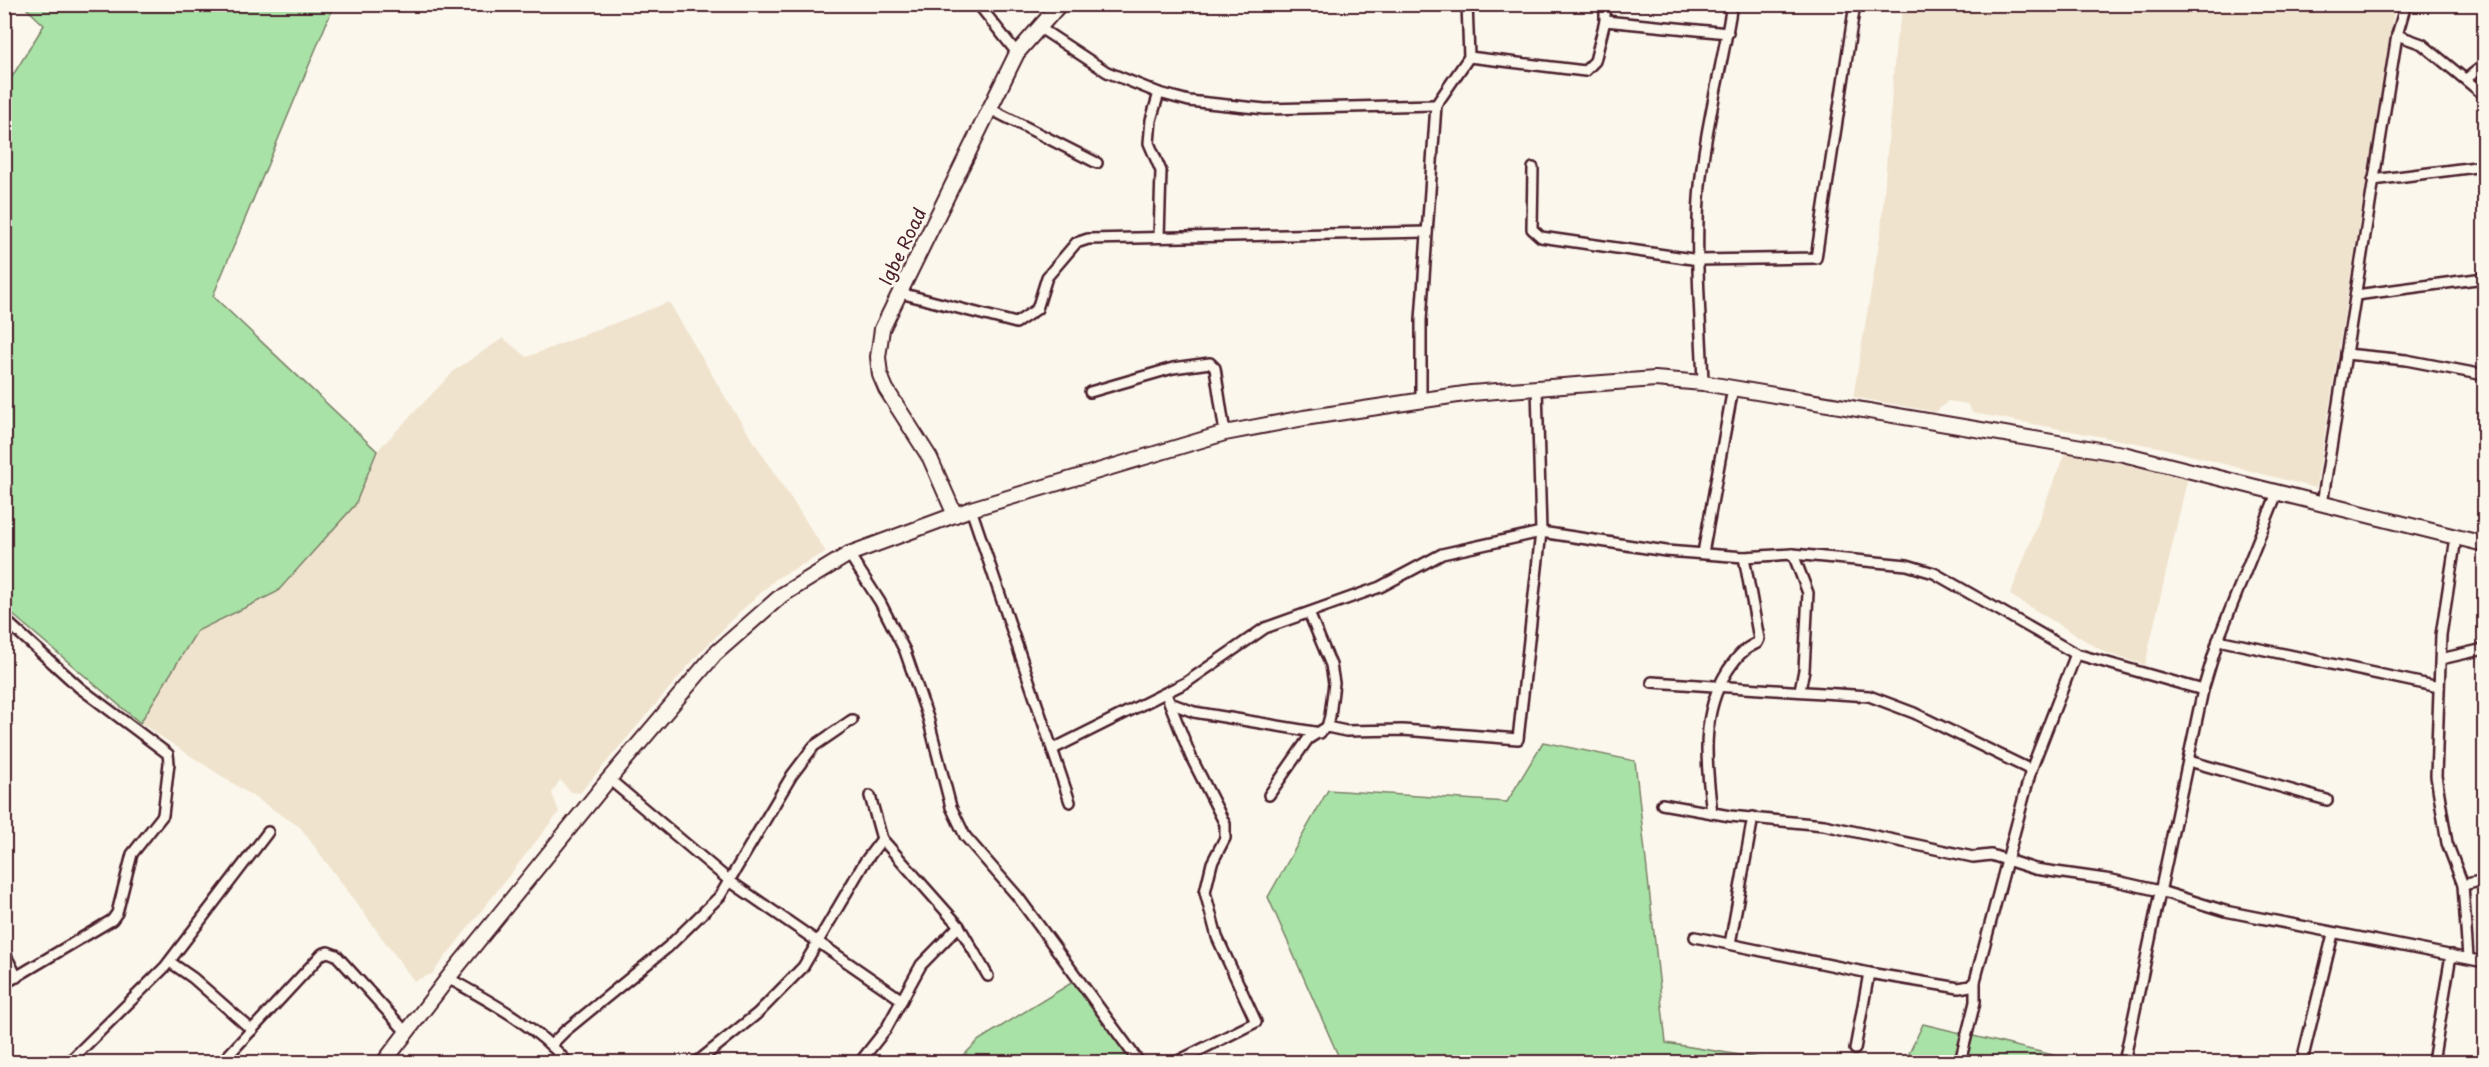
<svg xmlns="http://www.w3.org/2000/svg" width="2489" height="1067" font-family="'Playpen Sans',sans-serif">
<rect width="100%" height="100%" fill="#fbf7ec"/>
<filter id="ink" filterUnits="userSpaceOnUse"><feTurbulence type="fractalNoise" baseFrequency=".0167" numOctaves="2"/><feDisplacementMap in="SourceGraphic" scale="12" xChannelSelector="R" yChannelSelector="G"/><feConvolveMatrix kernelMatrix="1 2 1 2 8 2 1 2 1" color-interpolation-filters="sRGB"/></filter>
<g filter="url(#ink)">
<g fill="#f0e3ce">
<path d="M1904,5H2395L2316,488L2163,448L1973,413L1967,404L1948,401L1936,412L1853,397L1881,231L1896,40Z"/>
<path d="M669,302L730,405L826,552L777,578L742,610L697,656L580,793L571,792L560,780L552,793L559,812L432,974L414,981L300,827L140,723L197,631L277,592L355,505L377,451L455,370L503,338L527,357Z"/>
<path d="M2065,452L2188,476L2145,665L2106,653L2010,595Z"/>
</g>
<g fill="#a9e2a6" stroke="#7a8068" stroke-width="1.5">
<path d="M23,5H334L213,296L377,451L355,505L277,592L197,631L140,723L5,608V88L44,25Z"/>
<path d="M1543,742L1635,761L1666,1043L1783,1062H1341L1268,897L1328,790L1507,802Z"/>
<path d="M1081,977L1146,1062H957L979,1040Z"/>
<path d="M1923,1024L2082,1062H1905Z"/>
</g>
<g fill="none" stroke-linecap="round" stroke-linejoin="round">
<defs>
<g id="street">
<path d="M978,4L1017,53"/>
<path d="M1605,4V21"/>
<path d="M1040,28L1107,72L1159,93L1189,101L1265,109L1436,105"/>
<path d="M2397,35L2422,44L2484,95"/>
<path d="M1469,57L1585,71L1595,61L1605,21L1728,33"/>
<path d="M2466,79L2484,65"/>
<path d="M990,109L1097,163"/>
<path d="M1533,168L1532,229L1541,237L1699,260L1816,258L1855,4"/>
<path d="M2373,180L2484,166"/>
<path d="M1159,237L1161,171L1149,143L1151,120L1159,93"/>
<path d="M900,293L1016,323L1037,309L1047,277L1076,243L1088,239L1427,232"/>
<path d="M2356,295L2484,278"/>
<path d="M2346,354L2406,360L2484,375"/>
<path d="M1703,383C1701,322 1695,260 1699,199C1703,133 1722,70 1732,4"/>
<path d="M1090,392L1173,368L1210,363L1215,368L1225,433"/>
<path d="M1421,399V320L1436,105L1469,57L1467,4"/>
<path d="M2322,504L2397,35L2406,4"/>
<path d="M971,509L1070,802"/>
<path d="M2456,538L2441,635L2436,776L2447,843L2463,885L2468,958"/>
<path d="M1703,553L1733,388"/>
<path d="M849,554L880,602L905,651L928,718L951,807L965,836L1018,897L1139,1062"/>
<path d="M1793,554L1808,593L1804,670L1800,690"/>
<path d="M4,619L80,688L168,754L169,763L163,815L132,854L117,913L112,920L4,984"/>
<path d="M2218,640L2439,687"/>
<path d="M2441,659L2484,649"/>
<path d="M1652,682L1869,696L1914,713L2031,770"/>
<path d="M1166,694L1191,757L1225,824V838L1212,863L1205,892L1217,937L1256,1022L1176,1062"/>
<path d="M1170,703L1194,712L1320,733"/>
<path d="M1327,727L1346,731L1403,730L1518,739L1541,532L1537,387"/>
<path d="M1053,749L1187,682L1265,628L1380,587L1442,554L1541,532L1666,551L1744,557L1793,554L1907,565L1934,573L2076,654L2203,690"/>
<path d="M2189,761L2327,800"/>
<path d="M609,779L731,882L902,1000"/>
<path d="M1269,795L1308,739L1327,727L1330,716L1334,683L1331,665L1309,613"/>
<path d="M1662,804L1730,816L1824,825L1973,857L1991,855L2035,869L2112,880L2160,891L2225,911L2484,962"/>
<path d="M1712,813C1706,764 1700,713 1728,670C1737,657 1743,649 1757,643L1759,639L1744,557"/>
<path d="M2463,885L2484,880"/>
<path d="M959,926L988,976"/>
<path d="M1695,937L1869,973L1959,988L1970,986L1975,981L2031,770L2076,654"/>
<path d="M1730,944L1753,817"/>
<path d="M4,952L17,977"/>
<path d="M170,962L193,978L252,1030"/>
<path d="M448,978C491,1002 535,1025 567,1062"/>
<path d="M551,1045L565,1031L668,947L720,896L792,775L814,746L852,720"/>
<path d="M1855,1049L1869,973"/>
<path d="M2302,1061L2333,934"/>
<path d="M69,1062L165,967L268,832"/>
<path d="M222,1062L322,954L328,952L336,955L407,1033"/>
<path d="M697,1062L758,1013L803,967L864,863L882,839"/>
<path d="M860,1062L886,1029L921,965L959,926L882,839L870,796"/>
<path d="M1960,1062L1975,1002V981"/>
<path d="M2124,1062L2203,690L2218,640L2277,493"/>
<path d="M2433,1062L2451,955"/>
</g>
<g id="secondary">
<path d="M955,515L930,458L886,389L880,375L878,357L882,329L1017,53L1060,4"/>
<path d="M384,1062L448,978L609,779L715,654L782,595L849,554L971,509L1225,433L1304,418L1471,393L1655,379L1703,383L2123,454L2484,544"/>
</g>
</defs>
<use href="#street" stroke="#4a1f2b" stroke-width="14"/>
<use href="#secondary" stroke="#4a1f2b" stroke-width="18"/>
<use href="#street" stroke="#fbf7ec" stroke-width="9"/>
<use href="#secondary" stroke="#fbf7ec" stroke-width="14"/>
</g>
</g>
<g text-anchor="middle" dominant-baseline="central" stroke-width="5" stroke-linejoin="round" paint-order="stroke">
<g font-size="18" fill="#4a1f2b" stroke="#fbf7ec">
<text transform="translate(902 246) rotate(-64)">Igbe Road</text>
</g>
</g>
<rect width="2489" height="1067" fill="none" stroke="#fbf7ec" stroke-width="24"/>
<rect x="12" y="12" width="2465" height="1043" fill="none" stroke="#4a1f2b" stroke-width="2" filter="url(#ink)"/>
</svg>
